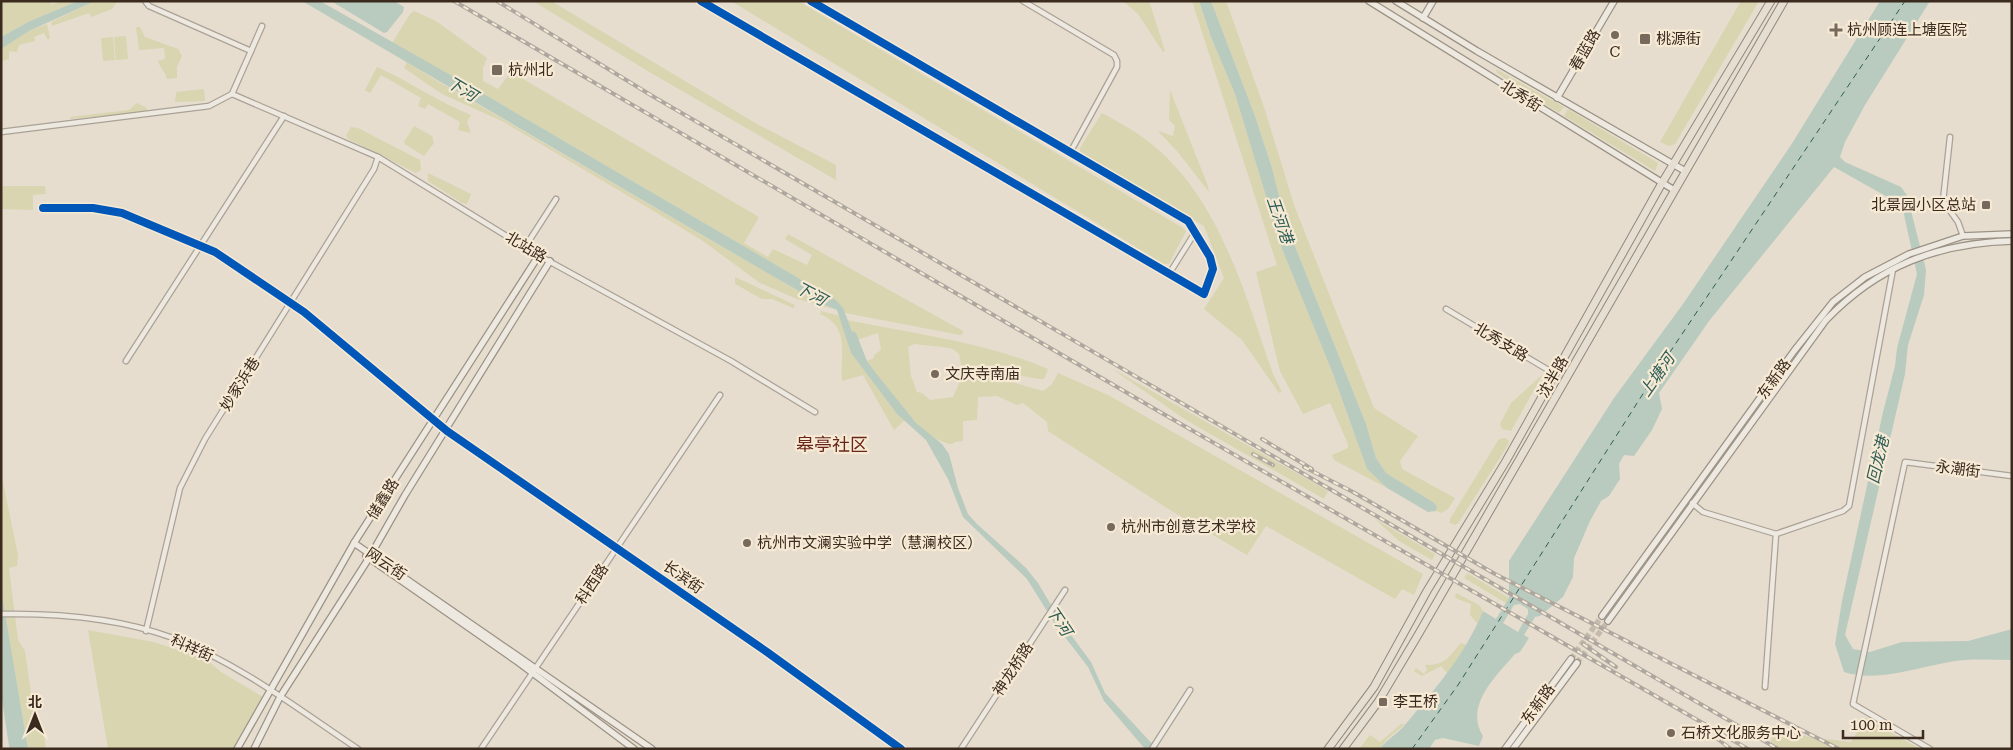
<svg xmlns="http://www.w3.org/2000/svg" width="2013" height="750" font-family="'Roboto Serif','Noto Sans SC',serif">
<rect width="100%" height="100%" fill="#e6ddce"/>
<g fill="#d8d5b0">
<path d="M1,1H51V5L60,1H78L30,21L1,37Z"/>
<path d="M95,1H129L116,3L112,9L91,17L89,13L52,26L51,22Z"/>
<path d="M533,1H551L757,124L836,165V180L651,73Z"/>
<path d="M731,1H798L1183,228L1186,231L1169,264H1164Z"/>
<path d="M1123,1H1149L1165,51L1163,52L1138,14Z"/>
<path d="M1192,1H1199L1211,37L1235,94L1282,249L1333,374L1367,469L1387,488L1334,460L1332,455L1348,448V444L1330,403L1303,414L1280,371L1256,272L1277,265Z"/>
<path d="M1211,1H1226L1265,110L1294,205L1374,408L1418,436L1400,461L1402,469L1455,498L1448,509L1441,513L1436,511L1437,506L1433,502L1386,473L1376,458L1366,424L1286,224L1272,168L1255,116Z"/>
<path d="M1741,1H1759L1675,144L1669,146L1660,142Z"/>
<path d="M414,11L436,21L487,58L483,68V81L498,89L511,72L759,217L744,243L768,257L773,249L807,265L812,255L785,239L788,234L963,331V334L960,335L845,313L836,300L477,90L392,43L410,14Z"/>
<path d="M47,24L50,38L48,40L44,33L34,37L35,41L19,45L17,52L9,51V59L1,61V49L29,31Z"/>
<path d="M136,27H140L145,37L178,49L182,56L177,67V78L167,79C165,71 160,68 158,61L165,59L164,48L139,50Z"/>
<path d="M126,36L128,59L116,60L114,37Z"/>
<path d="M113,37L115,60L103,61L101,38Z"/>
<path d="M407,62L432,78L769,274L820,303L837,310L797,299L760,283L703,241L662,216L504,122L442,94L404,68Z"/>
<path d="M377,67C409,81 438,102 471,115L467,122L471,133L458,130L460,122L428,104L425,109L418,106L421,98L381,75L370,93L365,90Z"/>
<path d="M1496,69L1564,107L1559,113L1497,73Z"/>
<path d="M204,89L205,101L175,102L176,92Z"/>
<path d="M1170,90L1208,186L1209,192L1177,151L1158,131L1173,136L1175,126L1169,120Z"/>
<path d="M137,103L147,108L146,112L71,119L70,117L129,110Z"/>
<path d="M1568,109L1658,163L1655,171L1564,116Z"/>
<path d="M1102,113C1113,119 1124,125 1135,132C1216,184 1243,289 1273,374L1282,392L1279,393L1242,340L1204,309L1224,278L1204,226L1080,152V148Z"/>
<path d="M414,126L432,136L434,143L424,156L405,144L404,142Z"/>
<path d="M351,127L358,128L420,160L421,170L416,173L348,139L346,136Z"/>
<path d="M428,173L471,194L467,204L462,203L428,181Z"/>
<path d="M1,186H45L46,194L33,195V210L1,209Z"/>
<path d="M735,277L795,305L793,308L772,299H762L735,284Z"/>
<path d="M821,311L840,316L851,353L897,414L905,420L894,430L863,375L842,381C840,355 851,327 820,314Z"/>
<path d="M847,320C915,334 984,342 1048,369L1044,379H1039L961,365L959,354L953,349L942,347L914,344L908,347L911,376L917,392L922,393L930,400L953,397L964,372L997,378L1043,391L1052,384L1058,373L1110,396L1150,419L1423,574L1414,595L1402,589L1395,599L1266,526L1247,555L1170,510L1048,431L1047,422L1023,403L1017,405L997,396L978,397L977,420L963,421V441L955,442L952,444C922,442 884,385 867,361L874,358V355L881,350L878,333L857,340Z"/>
<path d="M1111,368L1328,491L1324,499L1186,420Z"/>
<path d="M1543,374L1511,431L1502,429L1500,424L1511,403Z"/>
<path d="M1505,438L1509,441L1508,445L1459,522L1455,525L1450,523V519L1499,439Z"/>
<path d="M1,473L18,555L17,566L9,568L18,640L25,651L36,727L43,731L46,749H28L1,589Z"/>
<path d="M1375,519L1435,554L1432,560L1399,541Z"/>
<path d="M1467,573L1509,598L1506,603L1464,578Z"/>
<path d="M1456,593L1479,605L1483,611L1478,624L1470,615L1471,604L1455,598Z"/>
<path d="M88,630L154,642L207,660L221,672L263,697L232,749H108Z"/>
<path d="M1461,643L1466,645L1448,674L1441,666L1422,676L1414,671L1416,668L1424,674L1427,670L1425,665C1447,665 1448,657 1461,643Z"/>
<path d="M1866,718L1920,749H1774L1771,744L1772,729L1816,738L1851,742Z"/>
<path d="M1401,724H1405L1386,740L1380,749H1359L1370,735L1380,742Z"/>
</g>
<g fill="#b9cbbf" fill-rule="evenodd">
<path d="M78,1H95L29,31L1,49V37L30,21Z"/>
<path d="M302,1H320L477,90L836,300L843,308L852,331L856,333L867,361L875,372L916,423L942,444L949,454L958,488L968,514L977,524L1026,568L1038,583L1060,620L1091,662L1105,693L1157,749H1145L1104,701L1088,667L1055,624L1027,579L963,517L948,479L926,440L897,414L851,353L837,310L820,303L769,274Z"/>
<path d="M331,1H394L404,7L403,12L387,32L384,33Z"/>
<path d="M1199,1H1211L1255,116L1272,168L1286,224L1366,424L1376,458L1386,473L1433,502L1437,506L1436,511L1428,512L1387,488L1367,469L1333,374L1282,249L1235,94L1211,37Z"/>
<path d="M1880,1H1930L1865,105L1845,142L1840,157L1845,162L1901,187L1907,195L1926,270L1924,295L1908,345L1905,374L1845,635L1853,649L1870,652L1902,642L1968,641L2012,629V660C1996,660 1981,659 1965,660C1927,663 1882,684 1844,672L1835,644L1842,601L1883,412L1895,366L1897,348L1917,274L1903,210L1898,203L1834,167L1709,321L1659,393L1662,409L1652,430L1634,456L1624,455L1619,464L1620,479L1609,496L1601,501L1590,521L1574,558L1573,577L1563,597L1540,616L1535,617L1524,635L1529,638L1520,652L1515,654C1496,676 1464,706 1483,736L1479,746L1443,738L1435,740L1429,749H1380C1387,739 1397,734 1405,725C1435,689 1465,655 1483,611L1496,619L1509,598V561L1614,398L1683,304L1791,145ZM1520,604L1528,609V614L1518,632L1503,623L1514,605Z"/>
<path d="M1,589L28,749H10L9,746L1,693Z"/>
</g>
<g fill="none" stroke-linecap="round" stroke-linejoin="round">
<path stroke="#2c5c55" stroke-width="1" stroke-dasharray="6 5" stroke-linecap="butt" d="M1412,749L1458,685L1660,367L1905,1"/>
<g stroke="#c4b9ab" stroke-width="5.5" stroke-dasharray="5.5 3" stroke-linecap="butt">
<path d="M1571,659L1602,616"/>
<path d="M1577,663L1608,621"/>
</g>
<defs>
<g id="street">
<path d="M145,1L149,6L251,51"/>
<path d="M701,1L1204,294L1213,269L1210,257L1188,221L811,1"/>
<path d="M1023,1L1114,55L1117,61V67L1071,151"/>
<path d="M232,94L378,157L534,253L731,361L815,412"/>
<path d="M1,132L209,106L232,94L262,26"/>
<path d="M1950,137L1943,201L1958,222L1963,236"/>
<path d="M43,208H93L122,213L215,252L304,312L447,431L767,652L901,749"/>
<path d="M525,247L556,199"/>
<path d="M1169,274L1196,231"/>
<path d="M1446,309L1555,374"/>
<path d="M126,361L284,116"/>
<path d="M1692,503L1703,512L1776,534L1843,511L1849,506L1893,269"/>
<path d="M1,614C58,613 120,618 173,638C240,664 298,709 358,749"/>
<path d="M146,631L180,488L205,439L374,169L378,157"/>
<path d="M1765,687L1776,534"/>
<path d="M481,749L720,395"/>
<path d="M961,749L1065,590"/>
<path d="M1152,749L1190,690"/>
<path d="M1930,749L1853,704L1905,462L2012,476"/>
</g>
<g id="secondary">
<path d="M1369,1L1674,190"/>
<path d="M1396,1L1477,51L1685,171"/>
<path d="M1423,18L1433,1"/>
<path d="M1557,98L1614,1"/>
<path d="M354,543L652,749"/>
<path d="M366,556L518,662L634,749"/>
<path d="M1602,616L1794,351L1833,302L1865,277L1909,254L1963,236L2012,234"/>
<path d="M1608,621L1826,320C1878,266 1937,243 2012,241"/>
<path d="M237,749L354,543L539,255"/>
<path d="M254,749L280,697L369,558L405,495L550,261"/>
<path d="M1505,749L1571,659"/>
<path d="M1513,749L1577,663"/>
</g>
<g id="primary">
<path d="M1328,749L1374,687L1427,591L1506,461L1662,183L1771,1"/>
<path d="M1343,749L1378,702L1418,635L1784,1"/>
</g>
</defs>
<use href="#street" stroke="#aba297" stroke-width="7"/>
<use href="#secondary" stroke="#9b9286" stroke-width="8"/>
<use href="#primary" stroke="#91887e" stroke-width="9"/>
<use href="#street" stroke="#eee9e0" stroke-width="4.5"/>
<use href="#secondary" stroke="#eee9e0" stroke-width="5.5"/>
<use href="#primary" stroke="#e6ded1" stroke-width="7"/>
<defs>
<g id="rail">
<path d="M454,1L1160,412L1748,749"/>
<path d="M497,1L654,97L1778,749"/>
<path d="M1262,439L1312,469"/>
<path d="M1253,454L1273,465"/>
<path d="M1304,467L1353,492L1495,574L1839,749"/>
<path d="M1583,644L1616,667"/>
<path d="M1715,737L1731,749"/>
</g>
</defs>
<use href="#rail" stroke="#aea7a0" stroke-width="4"/>
<use href="#rail" stroke="#f7ead4" stroke-width="2" stroke-dasharray="5.5" stroke-linecap="butt"/>
<defs>
<g id="cycleway">
<path d="M701,1L1204,294L1213,269L1210,257L1188,221L811,1"/>
<path d="M43,208H93L122,213L215,252L304,312L447,431L767,652L901,749"/>
</g>
</defs>
<use href="#cycleway" stroke="#f7ead4" stroke-width="11"/>
<use href="#cycleway" stroke="#0057b8" stroke-width="8"/>
</g>
<g fill="#77695c" stroke="#f7ead4" stroke-width="2">
<path d="M1833.5 22.5h5v5h5v5h-5v5h-5v-5h-5v-5h5z"/>
<circle cx="1615" cy="35" r="5"/>
<rect x="1639" y="33" width="12" height="12" rx="2.5"/>
<rect x="491" y="64" width="12" height="12" rx="2.5"/>
<rect x="1981" y="200" width="10" height="10" rx="2.5"/>
<circle cx="935" cy="374" r="5"/>
<circle cx="1111" cy="527" r="5"/>
<circle cx="747" cy="543" r="5"/>
<rect x="1378" y="697" width="10" height="10" rx="2.5"/>
<circle cx="1671" cy="733" r="5"/>
</g>
<g text-anchor="middle" dominant-baseline="central" stroke-width="4.5" stroke-linejoin="round" paint-order="stroke">
<g font-size="15" fill="#3b2a1e" stroke="#f7ead4" text-anchor="start">
<text x="1847" y="30">杭州顾连上塘医院</text>
<text x="1656" y="39">桃源街</text>
<text x="1615" y="52" text-anchor="middle">C</text>
<text x="508" y="70">杭州北</text>
<text x="1976" y="205" text-anchor="end">北景园小区总站</text>
<text x="945" y="374">文庆寺南庙</text>
<text x="1121" y="527">杭州市创意艺术学校</text>
<text x="757" y="543">杭州市文澜实验中学（慧澜校区）</text>
<text x="1393" y="702">李王桥</text>
<text x="1681" y="733">石桥文化服务中心</text>
</g>
<g font-size="15" fill="#3b2a1e" stroke="#f7ead4">
<text transform="translate(1585 50) rotate(-60)">春蓝路</text>
<text transform="translate(1521 96) rotate(32)">北秀街</text>
<text transform="translate(526 247) rotate(31)">北站路</text>
<text transform="translate(1501 342) rotate(31)">北秀支路</text>
<text transform="translate(1553 377) rotate(-60)">沈半路</text>
<text transform="translate(1774 379) rotate(-54)">东新路</text>
<text transform="translate(240 384) rotate(-58)">妙家浜巷</text>
<text transform="translate(1958 469) rotate(7)">永潮街</text>
<text transform="translate(383 499) rotate(-58)">储鑫路</text>
<text transform="translate(386 564) rotate(34)">网云街</text>
<text transform="translate(683 577) rotate(35)">长滨街</text>
<text transform="translate(592 584) rotate(-56)">科西路</text>
<text transform="translate(192 648) rotate(24)">科祥街</text>
<text transform="translate(1013 669) rotate(-57)">神龙桥路</text>
<text transform="translate(1538 704) rotate(-54)">东新路</text>
</g>
<g font-size="16" font-style="italic" fill="#2c5c55" stroke="#f7ead4">
<text transform="translate(462 89) rotate(31)">下河</text>
<text transform="translate(1280 220) rotate(71)">王河港</text>
<text transform="translate(811 294) rotate(28)">下河</text>
<text transform="translate(1657 375) rotate(-55)">上塘河</text>
<text transform="translate(1878 460) rotate(-77)">回龙港</text>
<text transform="translate(1059 621) rotate(56)">下河</text>
</g>
<g font-size="18" fill="#6a251b" stroke="#f7ead4">
<text x="832" y="444">皋亭社区</text>
</g>
</g>
<rect width="2013" height="750" fill="none" stroke="#3b2a1e" stroke-width="5"/>
<g transform="translate(35 715)" stroke="#f7ead4" stroke-width="4" paint-order="stroke">
<path d="M0-4L9 19L0 12L-9 19Z" fill="#3b2a1e"/>
<text y="-8" font-size="14" font-weight="bold" text-anchor="middle" fill="#3b2a1e">北</text>
</g>
<path d="M1843 730v8h80v-8" fill="none" stroke="#3b2a1e" stroke-width="2.5"/>
<text x="1850" y="730" font-size="15" fill="#3b2a1e" stroke="#f7ead4" stroke-width="4" paint-order="stroke">100 m</text>
</svg>
